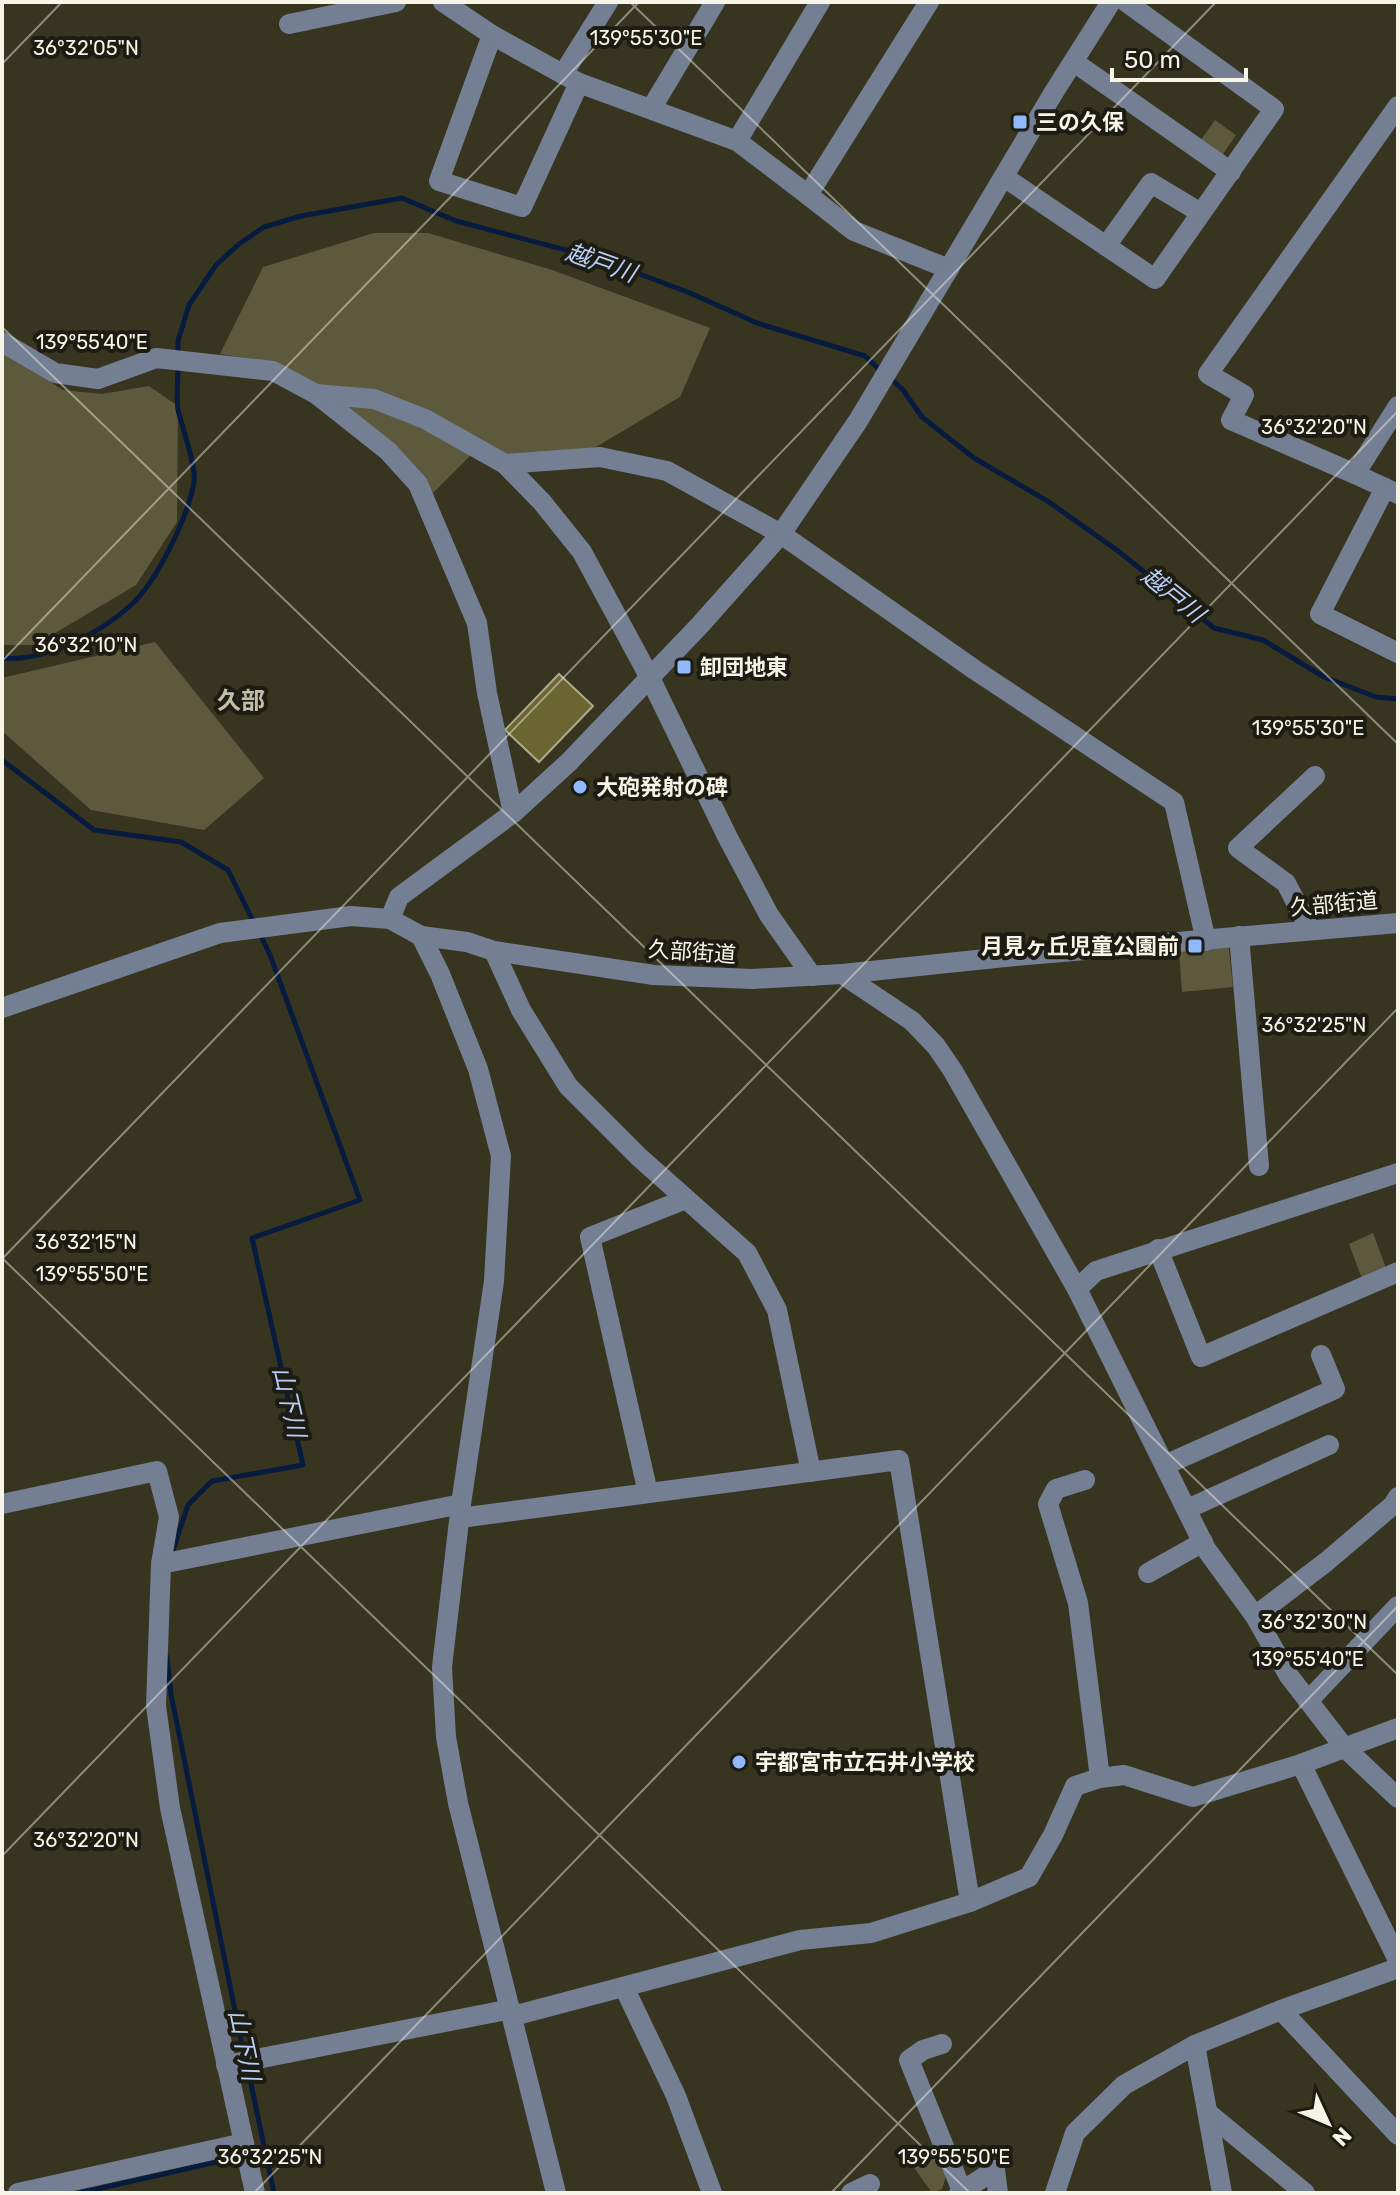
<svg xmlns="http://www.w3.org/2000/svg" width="1400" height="2195" font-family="Rubik,'Noto Sans JP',sans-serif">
<rect width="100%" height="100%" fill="#373520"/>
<g fill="#5d593c">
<path d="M1215,120L1236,135L1221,157L1196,147Z"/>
<path d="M374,233H428L552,270L710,328L680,397L574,460L474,452L430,496L271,362L220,354L263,267Z"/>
<path d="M2,353L63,390L102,394L149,386L178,406L177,522L136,585L35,645H2Z"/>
<path d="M155,642L264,778L204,830L91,810L2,731V678Z"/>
<path d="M1228,942L1233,987L1182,992L1179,950Z"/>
<path d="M1373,1233L1386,1268L1362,1279L1349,1244Z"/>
<path d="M939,2153L946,2176L942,2189L932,2193L913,2166Z"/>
</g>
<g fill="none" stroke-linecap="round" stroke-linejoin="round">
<g stroke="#061b3e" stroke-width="5">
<path d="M178,357V341L189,305L216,265L239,244L264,227L301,216L402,198L456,221L600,259L690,293L757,323L865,356L882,372"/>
<path d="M890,378L903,390L922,417L974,458L1049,502L1118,551L1214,628L1263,640L1324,677L1376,697L1398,699"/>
<path d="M2,658C44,662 99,634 130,606C157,582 188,517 194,482C197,468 182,427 178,410C176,396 178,381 178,367"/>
<path d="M2,760L94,830L181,842L228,870L254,923"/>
<path d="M172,1553L188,1505L212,1481L303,1465L252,1238L360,1200L270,955L259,932"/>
<path d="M167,1657L171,1694L244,2055"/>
<path d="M247,2065L274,2193"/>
<path d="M80,2193L243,2156"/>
</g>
</g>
<path fill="#6b6531" stroke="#adaa91" stroke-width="2" d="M559,674L593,706L539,762L505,730Z"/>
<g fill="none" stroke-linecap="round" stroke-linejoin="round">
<g stroke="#747f93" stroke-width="20">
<path d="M443,2L492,35L439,181L522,207L579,83L737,141L808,195"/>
<path d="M929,2L808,195L854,231L949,269"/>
<path d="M289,24L396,2"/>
<path d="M492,35L579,83"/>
<path d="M1074,62L1231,172"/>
<path d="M563,74L608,2"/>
<path d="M651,109L715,2"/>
<path d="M737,141L820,2"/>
<path d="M1004,177L1155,279L1274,109L1126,2"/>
<path d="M1106,246L1151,183L1201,213"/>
<path d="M2,342L55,373L98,379L156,358L273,371L316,394L388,451L418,484L477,623L487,693L513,813"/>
<path d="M316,394L374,399L425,419L505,464L542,502L582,552L650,678L728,838L769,915L812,976"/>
<path d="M1398,406L1355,474L1398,494"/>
<path d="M505,464L600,457L667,471L781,534L975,670L1174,802L1206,941"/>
<path d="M1355,474L1231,420L1244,395L1208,374L1398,106"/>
<path d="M1385,488L1320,614L1398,653"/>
<path d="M390,919L399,897L513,813L569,762L700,625L781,534L858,421L1054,92L1111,2"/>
<path d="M1310,930L1286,883L1238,848L1315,776"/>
<path d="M421,936L440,974L478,1069L501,1156L494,1281L461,1504L442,1667L446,1737L458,1803L556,2193"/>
<path d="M1239,936L1259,1166"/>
<path d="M494,951L521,1010L568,1086L639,1157L747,1253L777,1310L811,1472"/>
<path d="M842,974L912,1021L936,1046L953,1071L1077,1289L1206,1549L1255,1616L1289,1676L1344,1747L1398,1798"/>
<path d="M2,1008L220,933L351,916L390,919L421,936L467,942L494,951L654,975L752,979L842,974L1015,956L1398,923"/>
<path d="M1158,1249L1201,1357L1398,1272"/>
<path d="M1077,1289L1096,1271L1398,1173"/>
<path d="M1165,1465L1335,1389L1321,1355"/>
<path d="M1085,1480L1056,1489L1048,1504L1078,1603L1100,1778"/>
<path d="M648,1493L590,1237L686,1199"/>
<path d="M2,1504L157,1471L169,1517L161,1564L156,1706L170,1808L255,2193"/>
<path d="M1187,1509L1329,1445"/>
<path d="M460,1518L899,1460L970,1902L871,1933L800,1940L513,2016"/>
<path d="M161,1564L461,1504"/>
<path d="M1148,1573L1203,1542"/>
<path d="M1255,1616L1326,1562L1393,1505L1398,1497"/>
<path d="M1308,1701L1398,1606"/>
<path d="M1301,1764L1398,1960"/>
<path d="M970,1902L1029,1877L1053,1835L1075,1786L1100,1778L1124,1775L1193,1797L1301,1764L1398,1728"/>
<path d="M624,1987L676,2096L712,2193"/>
<path d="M1281,2010L1398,2135"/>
<path d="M942,2044L923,2050L909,2060L962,2191"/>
<path d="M226,2065L511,2009"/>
<path d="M1208,2113L1305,2193"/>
<path d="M18,2193L244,2143"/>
<path d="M851,2193L870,2184"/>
<path d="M959,2193L995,2170L998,2193"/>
<path d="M1055,2193L1075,2133L1124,2085L1195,2045"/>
<path d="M1222,2193L1195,2045L1281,2010L1398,1968"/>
</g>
</g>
<path fill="none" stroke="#f7f5e8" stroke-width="2" stroke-opacity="0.45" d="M630,2L1398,744M2,64L62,2M2,327L1398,1675M2,661L639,2M2,1258L970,2193M2,1259L1216,2M2,1856L1398,411M2,2189L6,2193M254,2193L1398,1008M831,2193L1398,1606"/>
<g fill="#8fb8fd" stroke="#1d1c13" stroke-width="3">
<rect x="1012" y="114" width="16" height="16" rx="4"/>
<rect x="676" y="659" width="16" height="16" rx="4"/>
<circle cx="580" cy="787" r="8"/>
<rect x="1187" y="938" width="16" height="16" rx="4"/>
<circle cx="739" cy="1762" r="8"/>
</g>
<g text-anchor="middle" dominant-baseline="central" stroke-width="8" stroke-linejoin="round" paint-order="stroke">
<g font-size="22" font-weight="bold" fill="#f7f5e8" stroke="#1d1c13" text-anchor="start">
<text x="1036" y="122">三の久保</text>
<text x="700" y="667">卸団地東</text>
<text x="596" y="787">大砲発射の碑</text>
<text x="1179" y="946" text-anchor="end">月見ヶ丘児童公園前</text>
<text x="755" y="1762">宇都宮市立石井小学校</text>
</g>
<g font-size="22" fill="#f7f5e8" stroke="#1d1c13">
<text transform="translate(1334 904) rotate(-5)">久部街道</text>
<text transform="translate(692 952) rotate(4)">久部街道</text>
</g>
<g font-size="24" font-style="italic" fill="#b7cff6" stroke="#1d1c13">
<text transform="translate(601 263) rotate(19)">越戸川</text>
<text transform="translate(1173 595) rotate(39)">越戸川</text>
<text transform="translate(289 1402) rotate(77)">山下川</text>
<text transform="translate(244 2045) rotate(78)">山下川</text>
</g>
<g font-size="24" font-weight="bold" fill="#c2bfa6" stroke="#1d1c13">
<text x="241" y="701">久部</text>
</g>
</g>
<g font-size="20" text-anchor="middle" fill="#f7f5e8" stroke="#1d1c13" stroke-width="8" stroke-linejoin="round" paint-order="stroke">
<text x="646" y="45">139°55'30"E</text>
<text x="86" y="55">36°32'05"N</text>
<text x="92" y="349">139°55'40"E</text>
<text x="1314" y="434">36°32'20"N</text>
<text x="86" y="652">36°32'10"N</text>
<text x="1308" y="735">139°55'30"E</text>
<text x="1314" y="1032">36°32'25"N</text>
<text x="86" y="1249">36°32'15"N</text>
<text x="92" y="1281">139°55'50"E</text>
<text x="1314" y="1629">36°32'30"N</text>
<text x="1308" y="1666">139°55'40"E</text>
<text x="86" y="1847">36°32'20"N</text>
<text x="270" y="2164">36°32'25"N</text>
<text x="954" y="2164">139°55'50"E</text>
</g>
<rect width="1400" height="2195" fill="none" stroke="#f7f5e8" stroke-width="8"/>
<g transform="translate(1328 2123) rotate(134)" stroke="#1d1c13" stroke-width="6" paint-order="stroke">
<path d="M0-6L14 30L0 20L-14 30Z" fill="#f7f5e8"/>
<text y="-12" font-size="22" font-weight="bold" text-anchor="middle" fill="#f7f5e8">N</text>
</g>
<path d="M1112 68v12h134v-12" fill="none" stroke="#f7f5e8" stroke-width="4"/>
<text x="1124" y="68" font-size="24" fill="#f7f5e8" stroke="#1d1c13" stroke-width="6" paint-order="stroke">50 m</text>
</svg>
